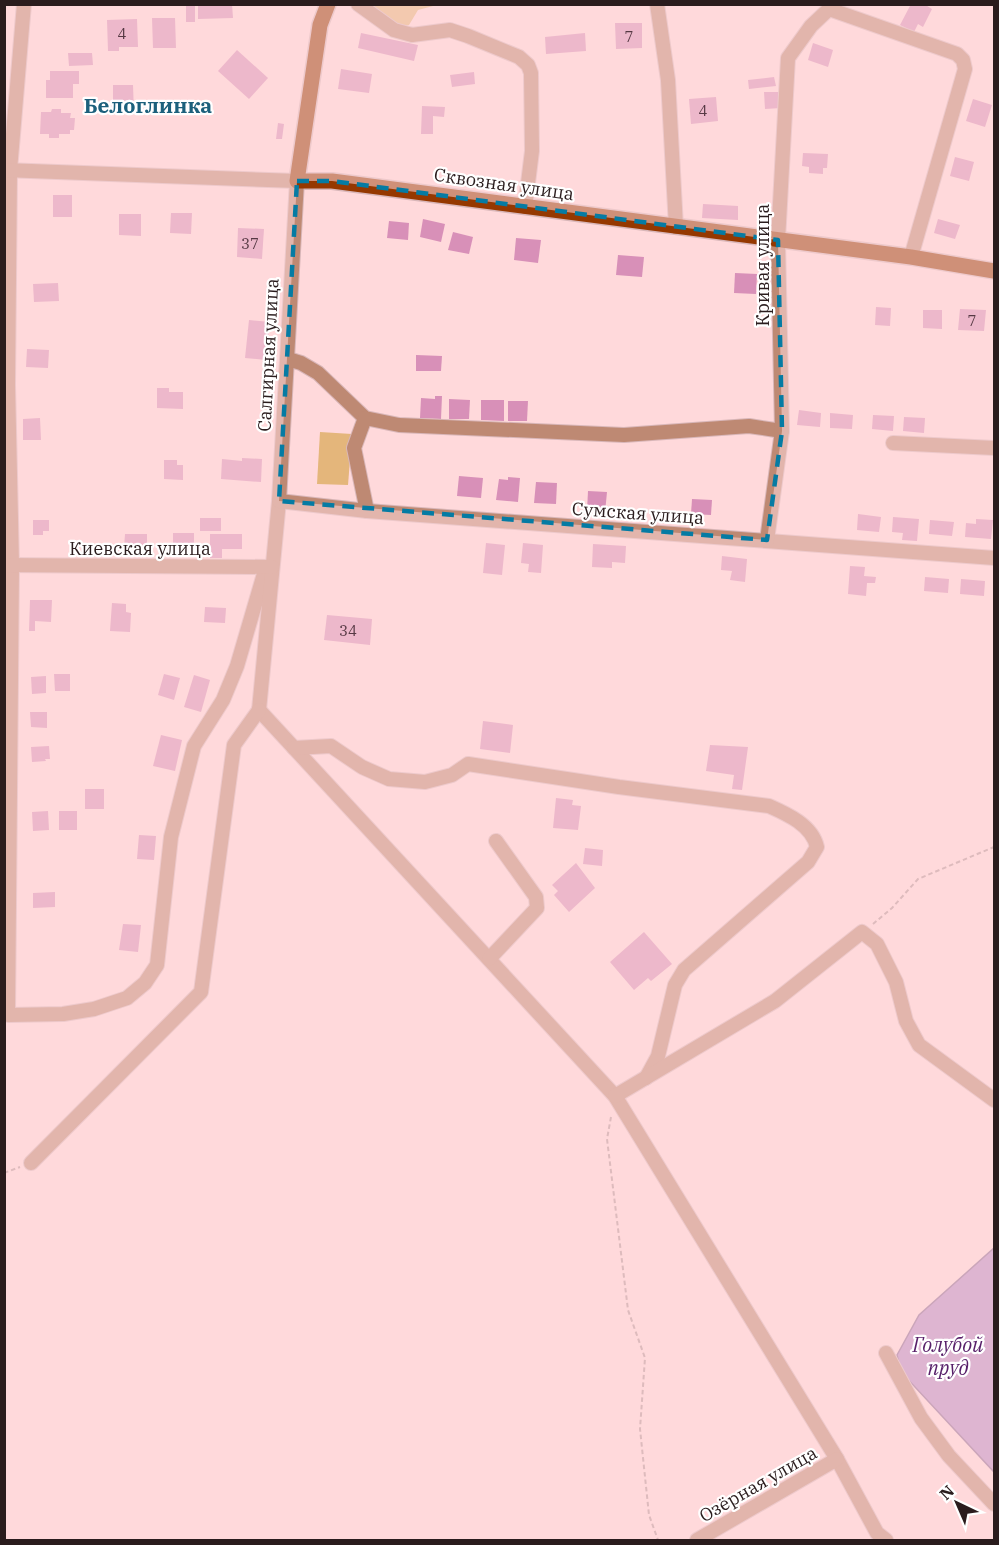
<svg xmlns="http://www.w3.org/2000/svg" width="999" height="1545" font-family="'IBM Plex Serif',serif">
<rect width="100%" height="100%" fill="#ffd9db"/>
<g fill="#e4b67b">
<path d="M368,5H437L418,10L409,25L396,27Z"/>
<path d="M320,432L352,434L348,485L317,484Z"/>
</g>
<path fill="#b689c6" stroke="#8c6893" stroke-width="1.5" d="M994,1248V1472L901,1372L897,1355L919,1315Z"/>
<g fill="#d890b8">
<rect x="186" y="4" width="9" height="18"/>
<path d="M198,4H232L233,18L198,19Z"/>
<path d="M911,4H924L932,9L923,27L918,24L914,32L900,25Z"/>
<path d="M152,18H175L176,48H153Z"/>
<path d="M137,19L138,47H119V51H108L107,20Z"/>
<path d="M615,23H642V48L616,49Z"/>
<path d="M361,33L418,45L414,61L358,48Z"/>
<path d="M585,33L586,51L546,54L545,37Z"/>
<path d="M813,43L833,50L828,67L808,60Z"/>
<path d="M237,50L268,78L249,99L218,71Z"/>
<path d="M68,53H92L93,65L69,66Z"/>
<path d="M341,69L372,74L369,93L338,89Z"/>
<path d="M50,71H79V84H73V98H46V80H50Z"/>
<path d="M474,72L475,84L452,87L450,75Z"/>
<path d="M774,77L776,86L749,89L748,80Z"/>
<path d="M113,85H133L134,113L113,114Z"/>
<path d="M764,92H780L781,108L765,109Z"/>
<path d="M716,97L718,121L691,124L689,99Z"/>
<path d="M973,99L992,105L985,127L966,121Z"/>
<path d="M422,106L445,107L444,117L433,116V134H421Z"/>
<path d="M52,109H61V113H71L70,118H75L74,130H70V134H59V138H49V134H40L41,112H51Z"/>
<path d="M278,123L284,124L282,139H276Z"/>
<path d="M803,153L828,154L827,168H823V174L809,173V167L802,166Z"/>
<path d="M955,157L974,162L969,181L950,176Z"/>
<rect x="53" y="195" width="19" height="22"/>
<path d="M703,204L738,206V220L702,218Z"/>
<path d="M171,213H192L191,234L170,233Z"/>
<path d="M119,214H141V236L119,235Z"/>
<path d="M423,219L445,224L441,242L420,237Z"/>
<path d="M938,219L960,225L955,239L934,233Z"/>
<path d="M389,221L409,223L408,240L387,238Z"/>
<path d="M238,228L264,229L262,259L237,257Z"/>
<path d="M453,232L473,237L469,254L448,250Z"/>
<path d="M516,238L541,240L538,263L514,260Z"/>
<path d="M618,255L644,257L642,277L616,275Z"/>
<path d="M735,273L757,274L756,294L734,293Z"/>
<path d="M58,283L59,301L34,302L33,284Z"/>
<path d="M876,307L891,308L890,326L875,325Z"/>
<path d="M960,309L986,310L984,331L958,330Z"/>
<path d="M923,310H942V329L923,328Z"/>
<path d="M249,320L270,322L266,360L245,358Z"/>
<path d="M27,349L49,350L48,368L26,367Z"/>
<path d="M416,355L442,356L441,371H416Z"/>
<path d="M157,388H169V392H183V409L157,408Z"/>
<path d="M435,396H442L441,419L420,418L421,398L435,399Z"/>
<path d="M449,399L470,400L469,419H449Z"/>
<path d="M481,400H504V421L481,420Z"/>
<path d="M508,401H528L527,421H508Z"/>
<path d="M799,410L821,413L820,427L797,425Z"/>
<path d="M830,413L853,415L852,429L830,428Z"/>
<path d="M873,415L894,416L893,431L872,429Z"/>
<path d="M904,417L925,418L924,433L903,431Z"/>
<path d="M40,418L41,440H23V419Z"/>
<path d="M242,458L262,459L261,482L221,479L222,459L242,461Z"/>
<path d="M164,460H177V465H183V480L164,479Z"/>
<path d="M459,476L483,478L481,498L457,496Z"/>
<path d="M508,477L520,478L518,502L496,500L499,479L508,480Z"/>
<path d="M536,482L557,483L556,504L534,503Z"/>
<path d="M588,491L607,492L605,513L587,511Z"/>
<path d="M692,499L712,500L711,515L691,514Z"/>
<path d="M858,514L881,517L879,532L857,530Z"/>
<path d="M893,517L919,519L917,541L902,540L903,533L892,532Z"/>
<rect x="200" y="518" width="21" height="13"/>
<path d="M976,519L993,520L991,539L965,537L966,523L976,524Z"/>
<path d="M33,520H49V531H43V535H33Z"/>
<path d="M930,520L954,522L952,536L929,534Z"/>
<rect x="173" y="533" width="21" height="15"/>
<path d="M125,534H147V548H124Z"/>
<path d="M210,534H242V549H222V558H210Z"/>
<path d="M486,543L505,545L502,575L483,573Z"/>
<path d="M523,543L543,545L541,573L528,572L529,564L521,563Z"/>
<path d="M593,544L626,546L625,563L612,562V568L592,567Z"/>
<path d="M722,556L747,559L745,582L730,580L732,571L721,570Z"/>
<path d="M850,566L865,567L864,576L876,577L875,583H867L866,596L848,594Z"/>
<path d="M925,577L949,579L948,593L924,591Z"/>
<path d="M961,579L985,581L984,596L960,594Z"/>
<path d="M30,600H52L51,622L35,621V631H29Z"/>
<path d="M112,603L126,604V612L131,613L130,632L110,631Z"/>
<path d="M205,607L226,608L225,623L204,622Z"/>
<path d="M327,615L372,619L370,645L324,640Z"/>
<path d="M54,674H70V691H55Z"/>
<path d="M164,674L180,678L174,700L158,695Z"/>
<path d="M194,675L210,680L201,712L184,707Z"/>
<path d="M46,676V693L32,694L31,677Z"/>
<path d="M30,712H47V728L31,727Z"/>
<path d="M483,721L513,725L510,753L480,749Z"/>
<path d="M161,735L182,740L175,771L153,766Z"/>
<path d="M710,745L748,747L742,790L732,789L734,775L706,771Z"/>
<path d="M49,746L50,759H45L46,761L32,762L31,747Z"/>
<rect x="85" y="789" width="19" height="20"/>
<path d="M556,798L573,800L572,805L581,806L578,830L553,828Z"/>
<path d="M48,811L49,830L33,831L32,812Z"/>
<rect x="59" y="811" width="18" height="19"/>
<path d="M139,835L156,836L154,860L137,859Z"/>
<path d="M585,848L603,850L602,866L583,864Z"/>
<path d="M576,863L595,888L569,912L554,895L558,891L552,885Z"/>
<path d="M55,892V907L33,908V893Z"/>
<path d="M123,924L141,925L138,952L119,950Z"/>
<path d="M644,932L672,964L651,981L648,978L634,990L610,962Z"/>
</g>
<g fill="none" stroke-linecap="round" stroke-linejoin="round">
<defs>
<g id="minor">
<path d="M24,4L10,170L8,385L12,565L8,1015L63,1014L94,1009L127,998L145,983L157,965L171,837L194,746L223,700L237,666L266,567"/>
<path d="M358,4L394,30L412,35L450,30L468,36L519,57L528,65L531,73L532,151L525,207"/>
<path d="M657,4L668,80L676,227"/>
<path d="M829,9L957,54L963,60L965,69L911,257"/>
<path d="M4,170L297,181L279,501L259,710"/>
<path d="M288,359L301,363L318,373L365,418L399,425L624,435L749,426L782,431"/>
<path d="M365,418L354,448L367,511"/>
<path d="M893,443L994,448"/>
<path d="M279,501L367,511L994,558"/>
<path d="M767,540L782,431L778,240L788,58L811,26L829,9V4"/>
<path d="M4,565L272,567"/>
<path d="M259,710L615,1096L837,1459L877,1533L886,1540"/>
<path d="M294,748L331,746L362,767L389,779L425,782L452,775L468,764L619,787L769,806C787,814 812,825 817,847L808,862L684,970L675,985L658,1056L646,1078"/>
<path d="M489,959L537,908L536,897L496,841"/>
<path d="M615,1096L775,1001L862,932L877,944L896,982L906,1021L919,1045L994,1100"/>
<path d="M31,1163L201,992L234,745L259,710"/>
<path d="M886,1353L921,1418L949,1456L994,1504"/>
<path d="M697,1540L837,1459"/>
</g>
<path id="major" d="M328,4L320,25L297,181H332L911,257L994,271"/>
</defs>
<use href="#minor" stroke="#d9b7b9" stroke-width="16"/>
<use href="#major" stroke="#d9b7b9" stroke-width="18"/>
<g stroke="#b59799" stroke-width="2" stroke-dasharray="4.5 3" stroke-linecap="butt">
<path d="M873,924L892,908L918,879L994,847"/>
<path d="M611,1117L607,1139L628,1310L645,1358L640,1429L649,1515L658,1540"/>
<path d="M4,1173L20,1167"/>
</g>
<use href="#minor" stroke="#be8973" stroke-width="14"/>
<use href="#major" stroke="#953800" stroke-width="15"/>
</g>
<path d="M0 0H999V1545H0ZM297,181H332L778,240L782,431L767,540L279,501Z" fill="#ffd9db" fill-opacity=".55" fill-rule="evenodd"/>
<path fill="none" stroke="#057ba3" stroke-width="4.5" stroke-dasharray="12 8" stroke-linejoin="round" d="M297,181H332L778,240L782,431L767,540L279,501Z"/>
<g text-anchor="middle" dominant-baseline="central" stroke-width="4.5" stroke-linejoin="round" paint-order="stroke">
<g font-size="15" fill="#563944">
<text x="122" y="33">4</text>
<text x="629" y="36">7</text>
<text x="703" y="110">4</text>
<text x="250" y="243">37</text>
<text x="972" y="320">7</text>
<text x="348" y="630">34</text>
</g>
<g font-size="18" fill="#2a1c1d" stroke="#fff">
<text transform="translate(504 184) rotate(8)">Сквозная улица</text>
<text transform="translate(762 265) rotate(-90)">Кривая улица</text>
<text transform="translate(268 355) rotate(-87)">Салгирная улица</text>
<text transform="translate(638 513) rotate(4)">Сумская улица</text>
<text x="140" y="548">Киевская улица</text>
<text transform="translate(758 1484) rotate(-30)">Озёрная улица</text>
</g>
<g font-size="20" font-style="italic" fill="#571f69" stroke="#fff">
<text x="948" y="1344">Голубой<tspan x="948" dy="23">пруд</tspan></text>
</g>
<g font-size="21" font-weight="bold" fill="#1c607c" stroke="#fff">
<text x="148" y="105">Белоглинка</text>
</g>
</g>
<rect width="999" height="1545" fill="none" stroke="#2a1c1d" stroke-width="12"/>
<g transform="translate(957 1503) rotate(316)" stroke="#ffffff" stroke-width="4.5" paint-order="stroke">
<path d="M0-4.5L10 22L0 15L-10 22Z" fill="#2a1c1d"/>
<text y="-9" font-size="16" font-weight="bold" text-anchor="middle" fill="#2a1c1d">N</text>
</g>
</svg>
